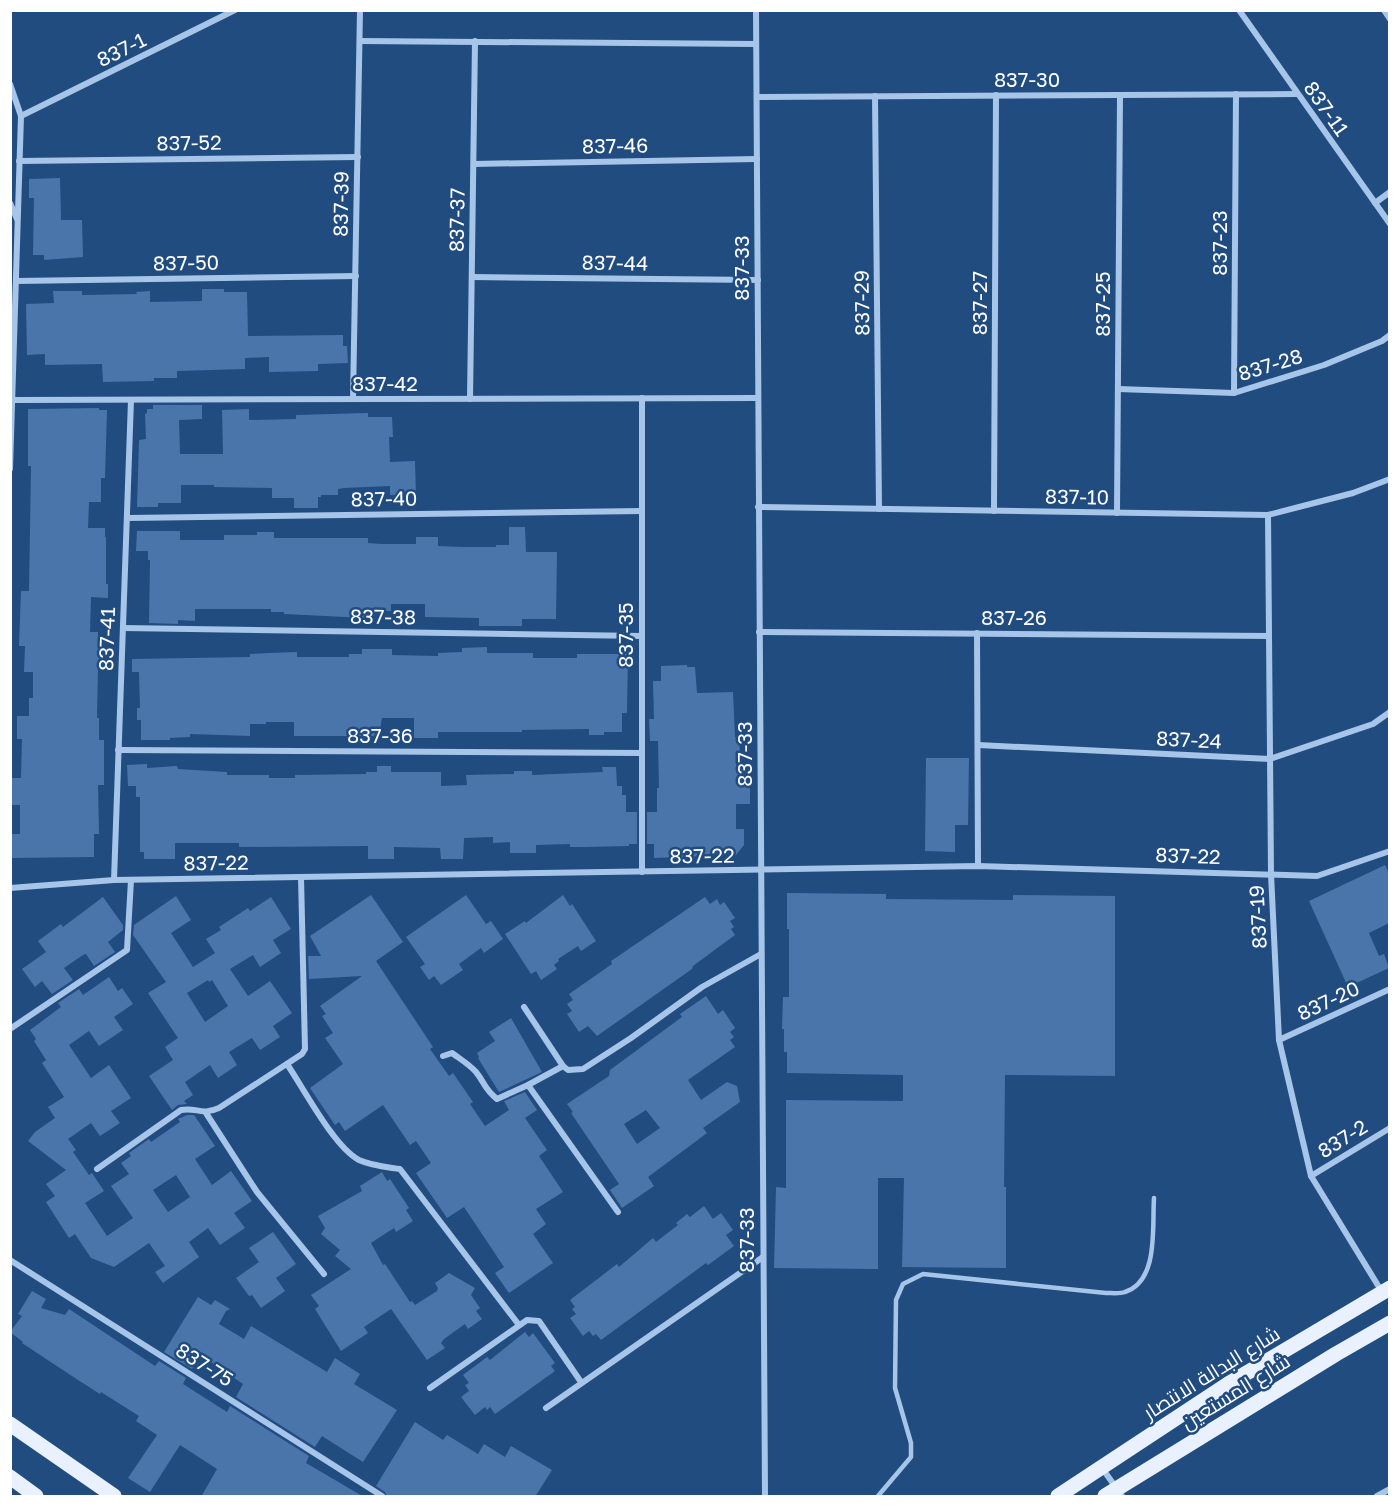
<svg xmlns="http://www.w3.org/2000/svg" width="1400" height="1507" font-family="'Golos Text',Cairo,sans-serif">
<rect width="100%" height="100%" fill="#214c80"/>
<g fill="#4975aa" fill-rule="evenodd">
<path d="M60,178L61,220H82L83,257L44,260V255H33L34,198H29V179Z"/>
<path d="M202,289H224V292H247L248,336L343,335V346H347L348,363L318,364V371L269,372V357L245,358V369L177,371V378H154V381L103,382L102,364L45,365V354L27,355L26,304L54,303L53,291H82V295L137,294L136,292L150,291V302L202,301Z"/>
<path d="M153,405H202V419L179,420L180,454H223L222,410L249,409V420L296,419V415L366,413H368V417H392L393,437H389L390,462L415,461L416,495H390V486L344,488L338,489V495H321V497H318V508H294V498H272V488L214,487V485H181V503H158V507H137L139,440L146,439L145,414L147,413V409H153Z"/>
<path d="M99,408V410H107L105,478H101V502H89L88,528H105V537H106V584H108V598L91,597L90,632H98V645H103V669H98L97,718H99V740H104V785H98L99,834H94V857L10,858L11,834H20V805H11L12,778H21L22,739H17V716H29V698H33V672H24L25,646H19L21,591H29L31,466H28V409Z"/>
<path d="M509,527H525L526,552H557L556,619H522V626H479V618L425,617V604H391V611H367L366,618L284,614V612H271V609H195V621L178,620V624L149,623L150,560H148V551H136L137,531H180V540H224V535H257V532H274V538H368V543L381,544H416V537H438V546L461,547H496V545H509Z"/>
<path d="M487,647V653H533V658H577V654H628L627,713H622V732H604V735H589V729L522,730V732H438V738H414V718H382L379,736H294V722H266V724H250V736L190,734V737L170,738V740H141V720H137V708H140L139,672H132V659L250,657V654L270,653L297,652V657H349V654H362V649H392V655L438,656V653L462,652V648Z"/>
<path d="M687,665V667H695L697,693L733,692L735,737H739L742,785H750V804H736V829H744V845L736,855L654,858V844H647V812H657V788H659L658,741H650L649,719H654L653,681H661V666Z"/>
<path d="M926,758H969L968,825H955V852L925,851Z"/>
<path d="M147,764V768L177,766L178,769L227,772V775H269V778H295V775L366,774V772H377V766H391V772H441V786L467,785L466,775L514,774V771H532V775L603,772L602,767H616L617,786H622V795H626V812H637V844H629V846L585,847H570V844L536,845V853H510V842L493,843V837L464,838L463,859H441L440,848L394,847V859H368V846L239,847V843H175V859H144V852H140V797H136V786H128L127,765Z"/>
<path d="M1385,865L1389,873V923L1369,933L1379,956L1384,954L1389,968L1348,987L1309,901Z"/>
<path d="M787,893L886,894V899L1013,900V895L1115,896V1076L1005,1075L1004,1187H1006V1268L902,1267L904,1178H878V1269L774,1268L776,1187L786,1188V1100L903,1101V1075L787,1073V1052H784V1029H782L783,997H789V929H787Z"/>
<path d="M371,895L403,942L376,961L433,1047L430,1049L449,1076L453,1073L473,1102L470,1104L485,1126L509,1110L504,1101L525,1092L537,1110L525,1118L547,1150L539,1156L563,1192L536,1209L546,1224L533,1234L553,1263L509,1293L495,1273L504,1267L464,1207L447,1218L416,1173L431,1163L416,1141L410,1145L383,1105L345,1131L339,1122L335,1125L310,1088L343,1064L325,1038L333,1033L322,1016L326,1014L320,1006L362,976L309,979L308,956H321L310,936Z"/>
<path d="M466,895L486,924L491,921L503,939L484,953L481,948L459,964L463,970L441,985L434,976L429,980L420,967L425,964L406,937Z"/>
<path d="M563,895L570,906L572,904L596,941L581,951L578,946L558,959L559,961L554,965L557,969L541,980L536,971L531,974L505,934L525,921L526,923Z"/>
<path d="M176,896L191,920L171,933L193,967L215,953L206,939L221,930L219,927L248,908L250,911L271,897L291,929L273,940L281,953L260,967L253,955L230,969L248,996L270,981L292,1013L273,1026L280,1037L260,1050L252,1038L250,1039L229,1052L237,1065L218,1078L210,1065L185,1082L193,1095L184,1101L187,1104L178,1105L172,1110L149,1076L173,1060L165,1047L178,1038L148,993L166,982L133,935L134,925ZM208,980L209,982L212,980L228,1006L205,1022L187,993Z"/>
<path d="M103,897L123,925V930L108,942L115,952L94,966L86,954L83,955L64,968L73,980L52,994L42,981L35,987L22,969L46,952L38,941L61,924L63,927Z"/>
<path d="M705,897L710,904L717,899L720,905L724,902L735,918L730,921L734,927L731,929L735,935L693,966L692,969L597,1036L588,1026L579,1032L567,1014L572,1011L567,1004L573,1000L569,994L612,964L611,961Z"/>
<path d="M109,977L118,991L122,988L133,1004L114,1017L123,1030L99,1046L89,1031L69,1045L91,1078L109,1065L131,1098L111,1111L120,1123L100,1136L91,1123L68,1139L76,1150L73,1152L89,1175L92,1173L104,1191L85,1203L107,1236L133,1218L111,1186L129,1174L121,1163L131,1156L129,1153L149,1139L151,1142L180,1122L178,1119L187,1115H194L215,1146L195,1159L212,1185L231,1171L252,1201L234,1213L245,1228L220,1245L208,1228L189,1242L199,1257L163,1283L155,1272L165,1266L149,1243L114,1267L91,1258L75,1234L69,1238L46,1202L55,1196L46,1184L66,1170L28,1141L35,1132L55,1118L48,1107L64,1097L42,1063L46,1060L34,1041L36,1039L30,1030L61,1007L58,1003L79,989L83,995ZM176,1175L190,1197L168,1212L153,1190Z"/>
<path d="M706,996L718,1014L723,1010L735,1028L730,1032L734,1037L730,1040L735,1047L688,1080L701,1100L727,1082L737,1086L740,1102L703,1128L707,1133L648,1177L654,1186L622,1208L610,1190L619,1184L571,1113L573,1112L567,1104L609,1076L610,1070L682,1017L680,1014ZM646,1110L660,1128L637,1144L624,1124Z"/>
<path d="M511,1018L542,1072L499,1092L478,1058L479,1057L477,1053L495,1041L489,1032Z"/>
<path d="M382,1172L387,1181L390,1179L409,1208L406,1210L413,1221L396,1232L394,1228L371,1243L383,1265L385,1264L410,1302L412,1301L415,1305L437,1291L438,1288L435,1283L449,1273L475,1288L471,1295L480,1308L476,1311L482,1319L468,1329L465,1324L444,1339L441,1343L445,1348L427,1360L391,1309L364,1327L368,1333L341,1351L315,1309L319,1306L311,1295L351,1269L335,1256L340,1250L321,1234L325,1228L318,1216L362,1191L360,1186Z"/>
<path d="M704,1206L713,1219L721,1213L733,1230L726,1235L734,1246L708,1265L706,1263L601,1340L596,1334L593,1336L589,1331L583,1336L570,1318L576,1314L572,1309L575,1307L570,1300L617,1264L619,1267L653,1238L656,1242L678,1225L676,1223L687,1214L690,1217Z"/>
<path d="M273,1232L296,1264L276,1278L285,1291L261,1308L252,1295L249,1296L236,1278L259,1262L249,1248Z"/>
<path d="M32,1291L46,1299L41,1308L65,1315L69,1309L155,1366L159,1361L186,1378L183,1384L227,1412L230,1406L309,1456L306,1463L364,1497H201L217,1469L180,1445L150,1492L128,1478L157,1435L136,1421L139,1416L101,1392L100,1394L78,1380L22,1343L23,1342L10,1332L22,1316L18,1314Z"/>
<path d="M198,1297L211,1305L215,1300L230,1309L226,1311L219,1324L244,1339L251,1326L327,1372L335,1358L360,1374L354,1384L397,1410L363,1462L322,1436L315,1447L236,1397L243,1384L201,1355L192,1369L164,1352Z"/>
<path d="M525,1332L529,1337L533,1333L555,1363L551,1366L555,1371L495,1414L490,1407L487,1410L485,1407L475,1415L461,1397L469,1391L465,1385L469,1383L463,1375L487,1357L490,1360Z"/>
<path d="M415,1422L443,1440L447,1435L478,1454L484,1444L505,1457L511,1446L552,1470L535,1497H387L385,1492L376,1486Z"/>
</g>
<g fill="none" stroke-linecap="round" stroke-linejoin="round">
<path stroke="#a6c5e8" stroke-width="4.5" d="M878,1496L911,1457V1443L895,1388L896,1300L903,1284L923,1274L1106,1293C1112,1293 1120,1294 1125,1292C1159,1281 1152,1227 1154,1198"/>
<g stroke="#a6c5e8" stroke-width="6">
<path d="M756,10L765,1496"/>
<path d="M1239,10L1390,224"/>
<path d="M1384,10L1390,19"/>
<path d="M360,41L756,44"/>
<path d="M10,84L21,116L10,469"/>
<path d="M875,96L879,509"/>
<path d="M757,97L1297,94"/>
<path d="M21,116L235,10"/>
<path d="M19,161L358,157"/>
<path d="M474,164L757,159"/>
<path d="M10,203L17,219"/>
<path d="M1375,203L1390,192"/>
<path d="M472,277L758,280"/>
<path d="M16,281L356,276"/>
<path d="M1118,389L1234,393L1324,365L1382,341L1390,335"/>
<path d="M1234,393L1236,94"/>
<path d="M353,399L360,10"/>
<path d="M470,399L475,41"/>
<path d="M13,400L758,398"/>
<path d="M758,507L1268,515L1353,493L1390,479"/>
<path d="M994,511L996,95"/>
<path d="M1117,513L1120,95"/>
<path d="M1268,515L1271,874L1279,1040L1311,1176L1382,1292"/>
<path d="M127,518L642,511"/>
<path d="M123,628L642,636"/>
<path d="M759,632L1269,636"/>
<path d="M977,633L978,866"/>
<path d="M978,745L1270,759L1373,724L1390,712"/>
<path d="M118,750L642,753"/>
<path d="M642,872V398"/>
<path d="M114,880L131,400"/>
<path d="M10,888L114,880L978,866L1317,876L1390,851"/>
<path d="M524,1007L563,1066L568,1070L583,1069L631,1038L702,987L761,954"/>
<path d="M10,1029L127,950L131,880"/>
<path d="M1279,1040L1390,989"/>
<path d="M443,1056L452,1053C460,1059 469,1064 476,1072C485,1083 484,1089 497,1099L528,1085L563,1066"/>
<path d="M287,1064C304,1089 334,1147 359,1160C372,1166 387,1167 400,1169L519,1325"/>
<path d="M528,1085L618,1212"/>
<path d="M206,1113L257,1192L324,1274"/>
<path d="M97,1169L181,1110C197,1107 201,1116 219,1108L302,1054L305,1049L301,877"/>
<path d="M1311,1176L1390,1128"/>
<path d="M10,1260L382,1496"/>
<path d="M430,1388L527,1320L539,1321L581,1382"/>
<path d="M546,1408L763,1257"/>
<path d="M1102,1468L1122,1496"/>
<path d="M1377,1496L1390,1489"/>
</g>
<g stroke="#e8f1fd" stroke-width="15">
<path d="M10,1424L114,1496"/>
<path d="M10,1477L36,1496"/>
<path d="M1058,1496L1228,1384L1390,1288"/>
<path d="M1105,1496L1336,1354L1390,1323"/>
</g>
</g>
<g text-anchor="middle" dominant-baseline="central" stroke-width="5" stroke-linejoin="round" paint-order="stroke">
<g font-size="20" fill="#fff" stroke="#214c80">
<text transform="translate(121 49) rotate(-26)">837-1</text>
<text x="1027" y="79">837-30</text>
<text transform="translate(1327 108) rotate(55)">837-11</text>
<text transform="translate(189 142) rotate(-1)">837-52</text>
<text transform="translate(615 145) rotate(-1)">837-46</text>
<text transform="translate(340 204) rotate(-89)">837-39</text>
<text transform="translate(456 220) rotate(-89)">837-37</text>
<text transform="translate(1219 243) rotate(-90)">837-23</text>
<text transform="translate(186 262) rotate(-1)">837-50</text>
<text transform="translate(615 262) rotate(1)">837-44</text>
<text transform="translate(741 268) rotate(-90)">837-33</text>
<text transform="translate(861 303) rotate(-91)">837-29</text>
<text transform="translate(979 303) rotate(-90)">837-27</text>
<text transform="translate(1102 304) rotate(-90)">837-25</text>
<text transform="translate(1270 364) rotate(-17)">837-28</text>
<text x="385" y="383">837-42</text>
<text transform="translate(1077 496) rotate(1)">837-10</text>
<text transform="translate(384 498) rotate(-1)">837-40</text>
<text transform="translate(383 616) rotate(1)">837-38</text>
<text x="1014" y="617">837-26</text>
<text transform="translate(625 635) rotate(-90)">837-35</text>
<text transform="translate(106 639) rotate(-88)">837-41</text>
<text x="380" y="735">837-36</text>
<text transform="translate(1189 739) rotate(3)">837-24</text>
<text transform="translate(744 754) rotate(-90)">837-33</text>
<text transform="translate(702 855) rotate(-1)">837-22</text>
<text transform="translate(1188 855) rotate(2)">837-22</text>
<text transform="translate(216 862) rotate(-1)">837-22</text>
<text transform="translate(1257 917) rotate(-93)">837-19</text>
<text transform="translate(1328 1000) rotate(-25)">837-20</text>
<text transform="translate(1342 1138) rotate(-32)">837-2</text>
<text transform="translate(746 1240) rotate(-90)">837-33</text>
<text transform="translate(205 1364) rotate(32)">837-75</text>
<text transform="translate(1211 1372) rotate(-32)">شارع البدالة الانتصار</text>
<text transform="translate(1235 1391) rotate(-32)">شارع المستعين</text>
</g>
</g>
<rect width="1400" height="1507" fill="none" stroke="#ffffff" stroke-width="24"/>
</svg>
